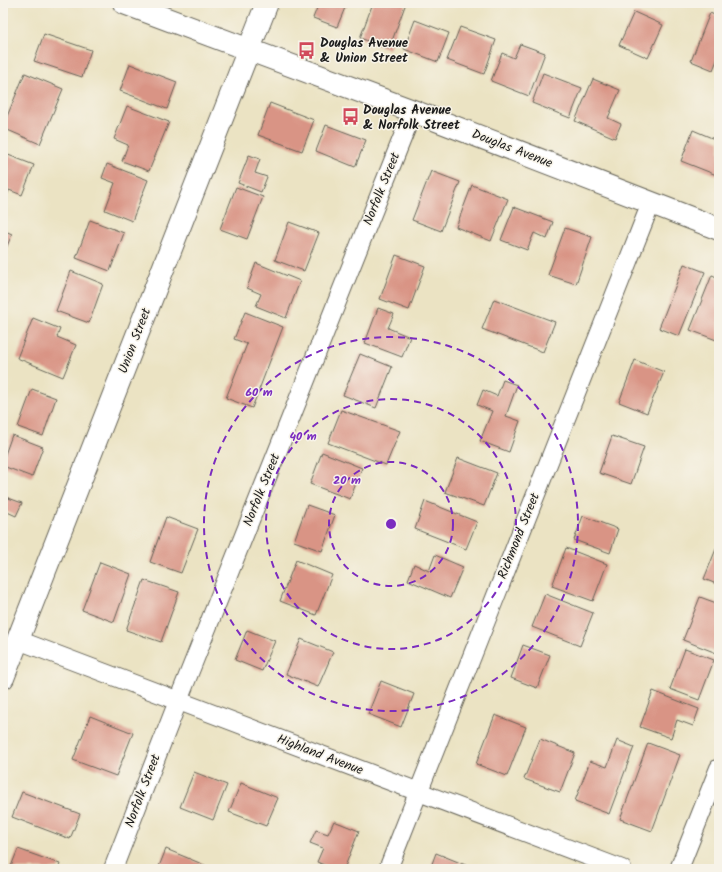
<svg xmlns="http://www.w3.org/2000/svg" width="722" height="872" font-family="Kalam,sans-serif">
<rect width="100%" height="100%" fill="#f7f3e8"/>
<filter id="ink" filterUnits="userSpaceOnUse"><feTurbulence type="fractalNoise" baseFrequency=".025" numOctaves="2"/><feDisplacementMap in="SourceGraphic" scale="8" xChannelSelector="R" yChannelSelector="G"/><feConvolveMatrix kernelMatrix="1 2 1 2 8 2 1 2 1" color-interpolation-filters="sRGB"/></filter>
<filter id="wash" filterUnits="userSpaceOnUse"><feTurbulence type="fractalNoise" baseFrequency=".012" numOctaves="4" result="noise"/><feDisplacementMap in="SourceGraphic" scale="16" xChannelSelector="R" yChannelSelector="G"/><feGaussianBlur stdDeviation="0.9" result="paint"/><feColorMatrix in="noise" values="0 0 0 0 0 0 0 0 0 0 0 0 0 0 0 0 0 1.4 0 .05"/><feComposite in="paint" operator="in"/></filter>
<g filter="url(#wash)">
<rect width="100%" height="100%" fill="#ebe3c3"/>
<g id="blocks">
<g fill="#d99485">
<path d="M319,3H347L337,27L313,18Z"/>
<path d="M373,3H406L389,49L360,38Z"/>
<path d="M634,12L663,25L648,58L619,45Z"/>
<path d="M710,13L719,17V55L713,70L691,61Z"/>
<path d="M415,20L449,33L438,62L404,49Z"/>
<path d="M460,27L496,40L484,74L447,60Z"/>
<path d="M44,34L91,50L82,77L34,61Z"/>
<path d="M520,44L545,53L529,96L491,81L502,53L514,58Z"/>
<path d="M130,64L177,82L167,109L120,91Z"/>
<path d="M25,73L63,89L40,144L3,128V126Z"/>
<path d="M543,73L582,88L570,118L532,103Z"/>
<path d="M593,79L620,90L608,118L621,124L615,138L575,121Z"/>
<path d="M270,103L314,120L302,151L258,135Z"/>
<path d="M127,106L169,122L149,171L122,161L128,145L114,139Z"/>
<path d="M326,125L366,140L355,167L316,151Z"/>
<path d="M693,130L719,141V176L681,161Z"/>
<path d="M3,153L34,165L22,195L9,190L3,206Z"/>
<path d="M249,155L260,159L255,173L267,177L261,192L238,183Z"/>
<path d="M107,164L148,180L132,221L105,210L115,183L102,178Z"/>
<path d="M431,171L460,182L441,231L412,220Z"/>
<path d="M472,185L508,199L491,241L456,227Z"/>
<path d="M236,187L263,197L247,239L220,229Z"/>
<path d="M514,207L553,222L547,239L534,233L527,250L501,240Z"/>
<path d="M90,220L124,233L110,271L76,258Z"/>
<path d="M289,222L319,233L304,271L275,260Z"/>
<path d="M565,228L592,237L576,284L548,275Z"/>
<path d="M3,230L12,234L3,256Z"/>
<path d="M396,255L425,266L409,310L380,299Z"/>
<path d="M256,263L300,281L286,318L256,306L261,294L247,288Z"/>
<path d="M684,264L705,272L679,336L659,328Z"/>
<path d="M71,271L103,284L89,323L56,311Z"/>
<path d="M712,275L719,278V341L690,330Z"/>
<path d="M494,299L555,322L543,352L482,329Z"/>
<path d="M378,308L394,314L388,328L410,337L402,357L365,343Z"/>
<path d="M245,312L283,327L252,408L226,398L247,344L234,339Z"/>
<path d="M33,318L60,329L57,337L76,345L63,377L17,358Z"/>
<path d="M360,354L392,367L376,408L343,395Z"/>
<path d="M635,360L664,372L647,413L619,402Z"/>
<path d="M503,380L517,385L506,416L520,421L509,452L480,441L492,411L477,405L483,390L497,396Z"/>
<path d="M32,389L56,398L43,436L18,427Z"/>
<path d="M341,410L400,431L386,465L328,443Z"/>
<path d="M12,435L43,447L32,477L3,466V460Z"/>
<path d="M612,436L644,447L631,484L599,473Z"/>
<path d="M322,452L362,468L350,499L310,484Z"/>
<path d="M458,458L497,473L484,506L445,492Z"/>
<path d="M3,496L22,503L16,516L3,510Z"/>
<path d="M425,501L477,522L466,549L415,529Z"/>
<path d="M307,505L335,515L322,551L294,541Z"/>
<path d="M583,516L618,529L610,553L574,540Z"/>
<path d="M166,517L198,529L181,573L150,562Z"/>
<path d="M566,548L607,564L593,601L552,586Z"/>
<path d="M716,549L719,550V585L704,579Z"/>
<path d="M435,555L463,567L450,598L408,580L414,564L429,571Z"/>
<path d="M296,560L332,575L316,615L280,601Z"/>
<path d="M100,562L131,574L114,622L82,610Z"/>
<path d="M144,580L179,592L161,642L126,630Z"/>
<path d="M545,594L593,613L580,646L532,627Z"/>
<path d="M700,597L719,604V654L683,640Z"/>
<path d="M247,630L275,641L262,671L235,660Z"/>
<path d="M301,639L333,652L318,687L286,674Z"/>
<path d="M523,645L550,655L537,688L511,678Z"/>
<path d="M685,649L714,660L699,700L670,689Z"/>
<path d="M381,681L414,694L401,727L368,714Z"/>
<path d="M653,691L699,709L693,726L677,720L671,738L640,727Z"/>
<path d="M495,715L526,727L507,776L476,764Z"/>
<path d="M90,716L133,733L116,776L73,760Z"/>
<path d="M540,739L575,753L560,792L524,779Z"/>
<path d="M617,740L634,747L609,814L575,801L590,761L607,767Z"/>
<path d="M648,743L680,755L652,831L620,819Z"/>
<path d="M194,772L227,785L213,820L180,807Z"/>
<path d="M241,783L278,798L266,826L229,812Z"/>
<path d="M22,792L80,814L70,839L12,817Z"/>
<path d="M334,821L359,831L344,869H334L317,862L323,848L310,843L316,830L328,834Z"/>
<path d="M18,849L60,864L58,869H10Z"/>
<path d="M166,849L214,869H158Z"/>
<path d="M436,853L468,866L467,869H430Z"/>
</g>
</g>
</g>
<g filter="url(#ink)">
<use href="#blocks" fill-opacity="0" stroke="#646256" stroke-width="1"/>
<g fill="none" stroke-linecap="round" stroke-linejoin="round">
<defs>
<g id="minor">
<path d="M18,640L622,869"/>
<path d="M113,869L178,701L413,111"/>
<path d="M388,869L651,203"/>
<path d="M679,869L719,768"/>
</g>
<g id="tertiary">
<path d="M124,3L413,111L719,229"/>
<path d="M3,678L267,3"/>
</g>
</defs>
<use href="#minor" stroke="#646256" stroke-width="20"/>
<use href="#tertiary" stroke="#646256" stroke-width="24"/>
<use href="#minor" stroke="#fff" stroke-width="18"/>
<use href="#tertiary" stroke="#fff" stroke-width="22"/>
</g>
</g>
<g fill="none" stroke="#7b2cbf" stroke-width="2" stroke-dasharray="7 5">
<circle cx="391" cy="524" r="62"/>
<circle cx="391" cy="524" r="125"/>
<circle cx="391" cy="524" r="187"/>
</g>
<defs>
<symbol id="bus-bare" viewBox="-9 -9 18 18"><path d="M-5-6H5V4H4V6H2V4H-2V6H-4V4H-5ZM-3.5-4V0h7V-4ZM-3.5 1.2v1.5H-2V1.2ZM2 1.2v1.5H3.5V1.2Z" fill="#d1495b" stroke="#f7f3e8" stroke-width="2.5" paint-order="stroke"/></symbol>
</defs>
<g fill-rule="evenodd">
<use href="#bus-bare" x="294" y="38" width="25" height="25"/>
<use href="#bus-bare" x="338" y="104" width="25" height="25"/>
</g>
<g text-anchor="middle" dominant-baseline="central" stroke-width="3" stroke-linejoin="round" paint-order="stroke">
<g font-size="13" font-weight="bold" fill="#1c1c1c" stroke="#f7f3e8" text-anchor="start">
<text x="320" y="43">Douglas Avenue<tspan x="320" dy="15">&amp; Union Street</tspan></text>
<text x="363" y="110">Douglas Avenue<tspan x="363" dy="15">&amp; Norfolk Street</tspan></text>
</g>
<g font-size="13" fill="#1c1c1c" stroke="#f7f3e8">
<text transform="translate(512 149) rotate(21)">Douglas Avenue</text>
<text transform="translate(382 189) rotate(-68)">Norfolk Street</text>
<text transform="translate(135 341) rotate(-69)">Union Street</text>
<text transform="translate(262 490) rotate(-68)">Norfolk Street</text>
<text transform="translate(519 536) rotate(-68)">Richmond Street</text>
<text transform="translate(320 755) rotate(21)">Highland Avenue</text>
<text transform="translate(143 791) rotate(-69)">Norfolk Street</text>
</g>
</g>
<circle cx="391" cy="524" r="6" fill="#7b2cbf" stroke="#f7f3e8" stroke-width="2"/>
<g font-size="12" text-anchor="middle" font-weight="bold" fill="#7b2cbf" stroke="#f7f3e8" stroke-width="3" stroke-linejoin="round" paint-order="stroke">
<text x="259" y="396">60 m</text>
<text x="303" y="440">40 m</text>
<text x="347" y="484">20 m</text>
</g>
<rect width="722" height="872" fill="none" stroke="#f7f3e8" stroke-width="16"/>
</svg>
